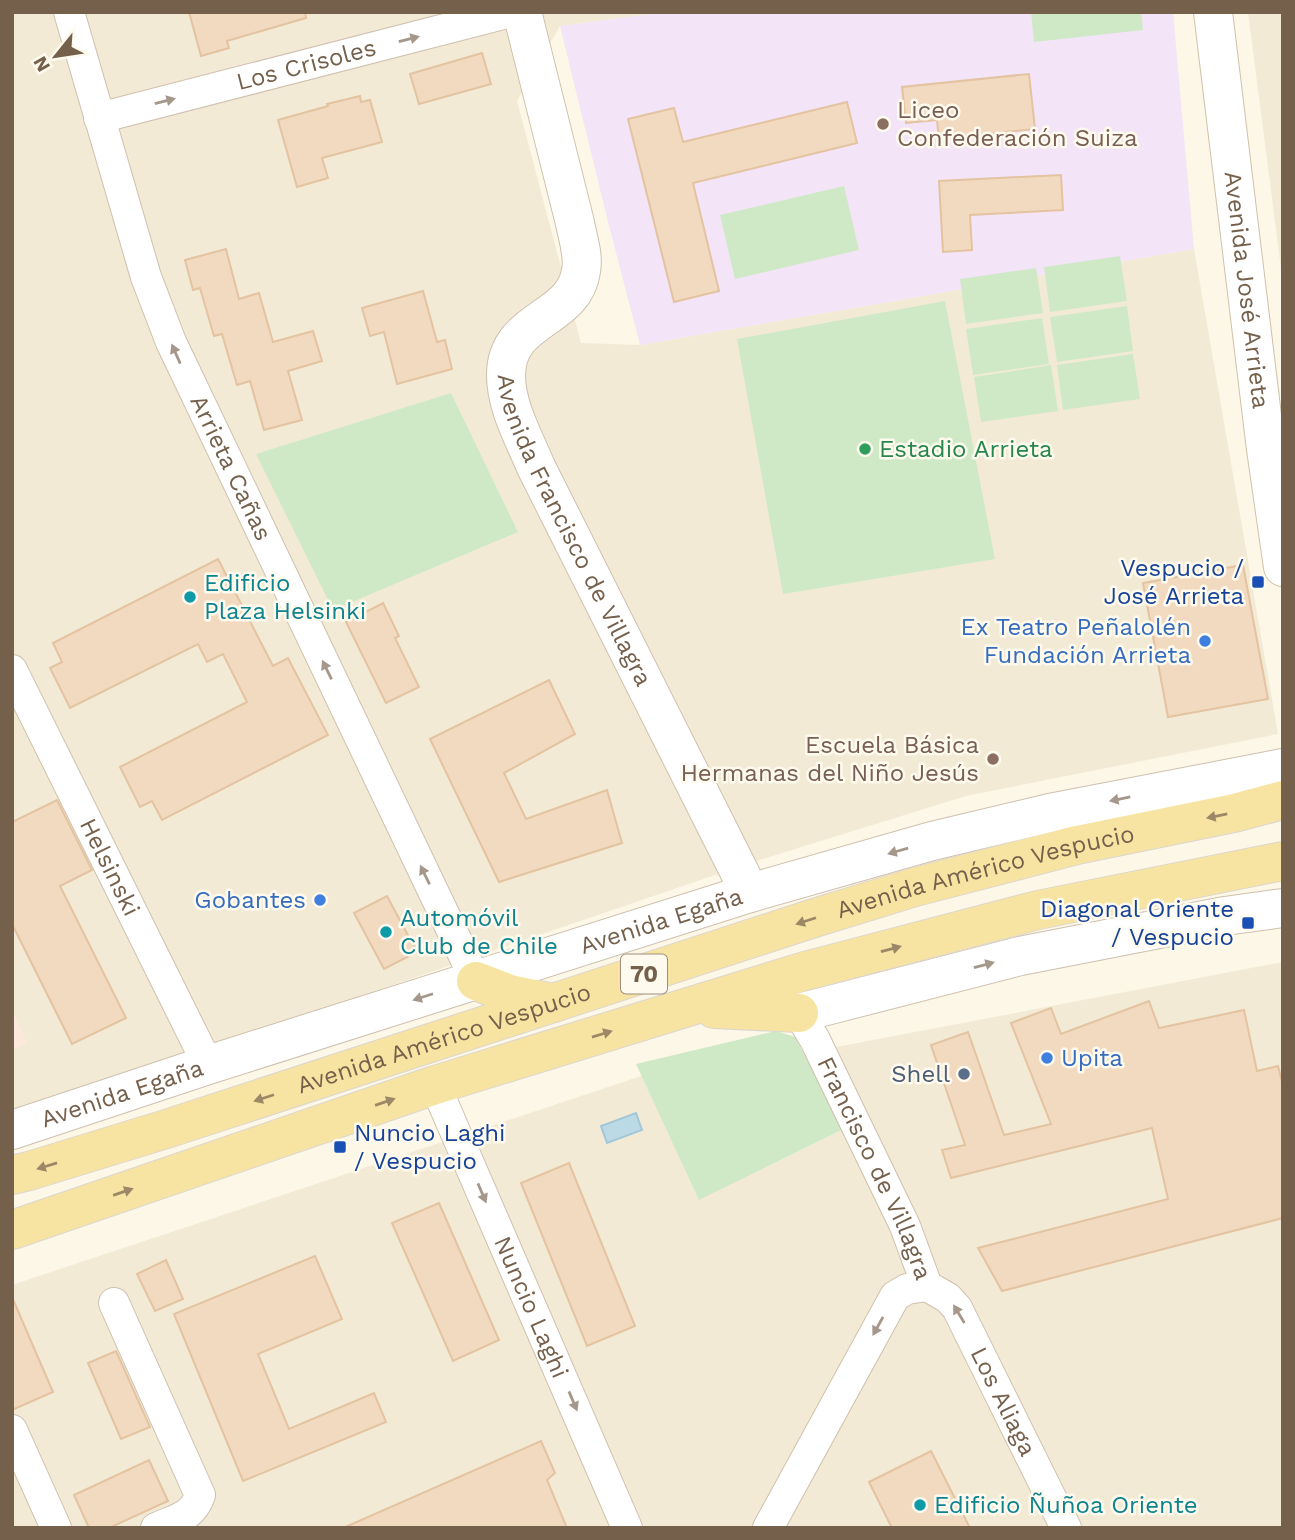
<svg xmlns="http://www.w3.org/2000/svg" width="1295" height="1540" font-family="'Work Sans',sans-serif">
<rect width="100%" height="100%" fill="#fcf7e7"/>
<g fill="#f3ead6">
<path d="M12,12H665L560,26L517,101L581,343L640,345L1194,249L1278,734L966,796L756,861L12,1115Z"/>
<path d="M1248,12H1283V284Z"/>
<path d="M1283,962V1528H12V1285L641,1076L789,1056Z"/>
</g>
<path fill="#fce9db" d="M12,1010L27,1043L13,1050L12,1047Z"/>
<path fill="#f4e4f8" d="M665,12H1173L1194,249L640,345L608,222L560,26Z"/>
<g fill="#cfe9c6">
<path d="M1031,12H1141L1143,30L1034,42Z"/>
<path d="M844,186L859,250L735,279L720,215Z"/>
<path d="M1120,256L1127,301L1050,312L1044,267Z"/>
<path d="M1036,268L1043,313L966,324L960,279Z"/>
<path d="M945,301L995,559L783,594L737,339Z"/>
<path d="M1127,306L1133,351L1057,362L1050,317Z"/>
<path d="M1042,318L1049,364L973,375L966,329Z"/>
<path d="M1133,354L1140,399L1063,410L1057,365Z"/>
<path d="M1051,365L1058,411L981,422L974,377Z"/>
<path d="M451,393L518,532L333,610L256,454Z"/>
<path d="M776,1031L795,1037L843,1129L699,1200L636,1064Z"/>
</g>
<path fill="#bcdae5" stroke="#a2c7d7" stroke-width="2" d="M636,1113L642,1130L607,1143L601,1126Z"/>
<g fill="#f1dac0" stroke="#e3c3a0" stroke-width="2">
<path d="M189,12H305L306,18L227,41L229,48L201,56Z"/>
<path d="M482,53L491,84L419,104L410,74Z"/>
<path d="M1029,74L1035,129L939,139L937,120L906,123L902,87Z"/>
<path d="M360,96L361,102L370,100L382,142L322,158L328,178L297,187L278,120L328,106L327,104Z"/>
<path d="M847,102L857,143L693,183L719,291L674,302L628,119L674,108L683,142Z"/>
<path d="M1061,175L1063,210L970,215L972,250L943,252L939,181Z"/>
<path d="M226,249L239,299L259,293L273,342L313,331L322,361L288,371L302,420L264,430L250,381L237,385L222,334L214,336L200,288L193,290L185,260Z"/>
<path d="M423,291L437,342L445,340L452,369L397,384L384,332L370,336L362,308Z"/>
<path d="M218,559L273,666L288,658L328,735L162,820L152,801L140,807L120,767L247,702L223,654L207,662L198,644L70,708L50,668L62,662L53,643Z"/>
<path d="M1243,565L1268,699L1168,717L1143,583Z"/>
<path d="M383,603L399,636L395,638L419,687L386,703L346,622Z"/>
<path d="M549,680L575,734L504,773L526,819L607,790L622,843L499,882L430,739Z"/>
<path d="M57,800L92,870L60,886L126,1018L72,1044L12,924V822Z"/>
<path d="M387,896L417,952L384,969L354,913Z"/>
<path d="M1149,1001L1159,1028L1244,1010L1257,1071L1278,1066L1283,1086V1218L1002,1291L978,1248L1168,1199L1152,1128L951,1178L942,1150L965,1145L931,1045L968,1032L1004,1135L1051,1124L1011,1023L1051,1008L1061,1034Z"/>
<path d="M569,1163L635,1326L587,1346L521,1183Z"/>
<path d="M439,1203L499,1340L453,1361L392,1223Z"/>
<path d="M315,1256L342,1319L258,1354L289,1429L374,1393L386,1422L243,1481L174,1314Z"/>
<path d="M166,1260L183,1299L155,1311L137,1274Z"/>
<path d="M12,1297L53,1392L12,1410Z"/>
<path d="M116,1351L150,1427L121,1439L88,1363Z"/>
<path d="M541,1441L555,1473L547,1480L567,1528H343Z"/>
<path d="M931,1451L970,1528H892L869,1482Z"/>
<path d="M149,1460L168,1501L109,1528H89L74,1495Z"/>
</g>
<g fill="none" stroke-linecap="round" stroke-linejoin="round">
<defs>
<g id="minor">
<path id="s1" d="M69,12L146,277L171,342L476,981"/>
<path id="s2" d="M99,118L511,12"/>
<path id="s3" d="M12,670L208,1065"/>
<path id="s4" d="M799,1013L815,1040L905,1226L927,1286"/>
<path id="s5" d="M435,1085L627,1528"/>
<path id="s6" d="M927,1286L948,1298L957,1308L1066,1528"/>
<path d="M114,1303L200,1495C193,1517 176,1519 156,1528"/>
<path d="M12,1430L56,1528"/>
<path d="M768,1528L895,1296L907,1289L927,1286"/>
</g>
<g id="tertiary">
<path id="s7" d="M522,12L575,223C578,239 584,255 581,271C574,321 506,317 506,375C506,407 524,438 536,467L750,893"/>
<path d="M799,1013L1020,956L1225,916L1283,908"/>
<path id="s8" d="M12,1130L208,1065L750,893L932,841L1050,813L1283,768"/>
</g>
<g id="secondary">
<path id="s9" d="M1213,12L1266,449L1283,567"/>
</g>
<g id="primary">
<path d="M476,981L510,994L554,1003"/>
<path d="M714,1009L799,1013"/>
<path id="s10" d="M12,1175L29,1171L163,1130L811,919L915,887L1077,845L1234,813L1283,800"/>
<path d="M12,1230L435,1085L805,971L1038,910L1283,861"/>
</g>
</defs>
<use href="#minor" stroke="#cec0ae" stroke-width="32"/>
<use href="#tertiary" stroke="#cec0ae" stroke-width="40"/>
<use href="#secondary" stroke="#d0c1ab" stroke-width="40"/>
<use href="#primary" stroke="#dbd6d0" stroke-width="40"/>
<use href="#minor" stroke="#fff" stroke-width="30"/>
<use href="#tertiary" stroke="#fff" stroke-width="38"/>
<use href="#secondary" stroke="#fff" stroke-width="38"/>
<use href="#primary" stroke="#f8e4a2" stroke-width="38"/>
</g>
<defs><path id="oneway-solid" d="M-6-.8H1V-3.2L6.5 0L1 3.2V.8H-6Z" transform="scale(1.75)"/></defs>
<g fill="#a5988b">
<use href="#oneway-solid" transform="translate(409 39) rotate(-14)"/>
<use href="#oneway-solid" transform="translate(165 101) rotate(-14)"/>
<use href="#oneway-solid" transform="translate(176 354) rotate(-114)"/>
<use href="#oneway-solid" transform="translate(327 670) rotate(-116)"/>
<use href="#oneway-solid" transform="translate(1120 799) rotate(169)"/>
<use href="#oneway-solid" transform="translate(898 851) rotate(164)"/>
<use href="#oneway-solid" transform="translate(425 875) rotate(-116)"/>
<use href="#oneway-solid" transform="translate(984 965) rotate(-15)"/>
<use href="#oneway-solid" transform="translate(423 997) rotate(162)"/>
<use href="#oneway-solid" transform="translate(482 1193) rotate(67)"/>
<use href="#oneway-solid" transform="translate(959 1314) rotate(-121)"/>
<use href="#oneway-solid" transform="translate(878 1326) rotate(119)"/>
<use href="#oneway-solid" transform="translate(573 1401) rotate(67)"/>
</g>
<g fill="#9c8866">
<use href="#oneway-solid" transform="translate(1217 816) rotate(168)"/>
<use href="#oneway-solid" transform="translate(806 921) rotate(162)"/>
<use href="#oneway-solid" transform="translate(891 949) rotate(-15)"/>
<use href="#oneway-solid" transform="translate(602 1034) rotate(-17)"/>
<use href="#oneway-solid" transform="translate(264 1098) rotate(162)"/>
<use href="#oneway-solid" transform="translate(385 1102) rotate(-19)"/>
<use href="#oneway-solid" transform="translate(47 1166) rotate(163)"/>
<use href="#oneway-solid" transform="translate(123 1192) rotate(-19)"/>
</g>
<g fill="#8d6e63" stroke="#fefaee" stroke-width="2.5">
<circle cx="883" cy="124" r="7"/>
<circle cx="993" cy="759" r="7"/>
</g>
<circle fill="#2e9e5b" stroke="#fefaee" stroke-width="2.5" cx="865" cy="449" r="7"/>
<g fill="#1a4fb4" stroke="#fefaee" stroke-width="2.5">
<rect x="1251" y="575" width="14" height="14" rx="3.5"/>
<rect x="1241" y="916" width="14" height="14" rx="3.5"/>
<rect x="333" y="1140" width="14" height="14" rx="3.5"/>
</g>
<g fill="#0f9aa8" stroke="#fefaee" stroke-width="2.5">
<circle cx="190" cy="597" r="7"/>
<circle cx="386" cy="932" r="7"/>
<circle cx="920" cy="1505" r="7"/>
</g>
<g fill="#3f7fe0" stroke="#fefaee" stroke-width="2.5">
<circle cx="1205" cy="641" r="7"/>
<circle cx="320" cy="900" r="7"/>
<circle cx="1047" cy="1058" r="7"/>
</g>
<circle fill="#5c6f8a" stroke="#fefaee" stroke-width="2.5" cx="964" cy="1074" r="7"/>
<g text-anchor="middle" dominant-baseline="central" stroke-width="5" stroke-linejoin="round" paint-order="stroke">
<rect fill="#fefaee" stroke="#9e8e7d" stroke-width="2" x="621" y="954.5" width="46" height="39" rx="5"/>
<g font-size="23" font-weight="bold" fill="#75604c">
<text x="644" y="974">70</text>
</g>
<g font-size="24" fill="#75604c" stroke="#fefaee">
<text stroke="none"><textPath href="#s2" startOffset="214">Los Crisoles</textPath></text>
<text stroke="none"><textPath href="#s9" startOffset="280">Avenida José Arrieta</textPath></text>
<text stroke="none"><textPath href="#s1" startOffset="485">Arrieta Cañas</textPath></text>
<text stroke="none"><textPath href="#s7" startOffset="570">Avenida Francisco de Villagra</textPath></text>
<text stroke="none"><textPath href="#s3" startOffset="220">Helsinski</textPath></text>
<text stroke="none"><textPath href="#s10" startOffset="1020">Avenida Américo Vespucio</textPath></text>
<text stroke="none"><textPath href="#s8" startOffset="682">Avenida Egaña</textPath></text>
<text stroke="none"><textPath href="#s10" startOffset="453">Avenida Américo Vespucio</textPath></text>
<text stroke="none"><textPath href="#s8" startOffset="116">Avenida Egaña</textPath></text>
<text stroke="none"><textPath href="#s4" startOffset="173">Francisco de Villagra</textPath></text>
<text stroke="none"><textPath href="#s5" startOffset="242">Nuncio Laghi</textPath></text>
<text stroke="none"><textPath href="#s6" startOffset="142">Los Aliaga</textPath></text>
</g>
<g font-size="24" fill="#785e54" stroke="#fefaee" text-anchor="start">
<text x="897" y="110">Liceo<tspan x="897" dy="28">Confederación Suiza</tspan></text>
<text x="979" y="745" text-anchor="end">Escuela Básica<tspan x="979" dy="28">Hermanas del Niño Jesús</tspan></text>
</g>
<g font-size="24" fill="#27864d" stroke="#fefaee" text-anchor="start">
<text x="879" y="449">Estadio Arrieta</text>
</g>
<g font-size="24" fill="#164399" stroke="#fefaee" text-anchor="end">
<text x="1244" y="568">Vespucio /<tspan x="1244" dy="28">José Arrieta</tspan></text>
<text x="1234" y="909">Diagonal Oriente<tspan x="1234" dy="28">/ Vespucio</tspan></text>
<text x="354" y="1133" text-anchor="start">Nuncio Laghi<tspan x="354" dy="28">/ Vespucio</tspan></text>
</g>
<g font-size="24" fill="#0d838f" stroke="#fefaee" text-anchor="start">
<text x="204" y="583">Edificio<tspan x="204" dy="28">Plaza Helsinki</tspan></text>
<text x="400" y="918">Automóvil<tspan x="400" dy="28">Club de Chile</tspan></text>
<text x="934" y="1505">Edificio Ñuñoa Oriente</text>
</g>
<g font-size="24" fill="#366cbe" stroke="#fefaee" text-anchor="end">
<text x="1191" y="627">Ex Teatro Peñalolén<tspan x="1191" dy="28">Fundación Arrieta</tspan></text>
<text x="306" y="900">Gobantes</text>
<text x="1061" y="1058" text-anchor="start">Upita</text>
</g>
<g font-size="24" fill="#4e5e75" stroke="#fefaee" text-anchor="end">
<text x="950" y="1074">Shell</text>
</g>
</g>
<rect width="1295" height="1540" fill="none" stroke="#75604c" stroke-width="28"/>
<g transform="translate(56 56) rotate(240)" stroke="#fefaee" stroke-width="5" paint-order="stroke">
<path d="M0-5L12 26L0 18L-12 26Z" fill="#75604c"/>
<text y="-10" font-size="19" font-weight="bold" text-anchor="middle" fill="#75604c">N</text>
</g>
</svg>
